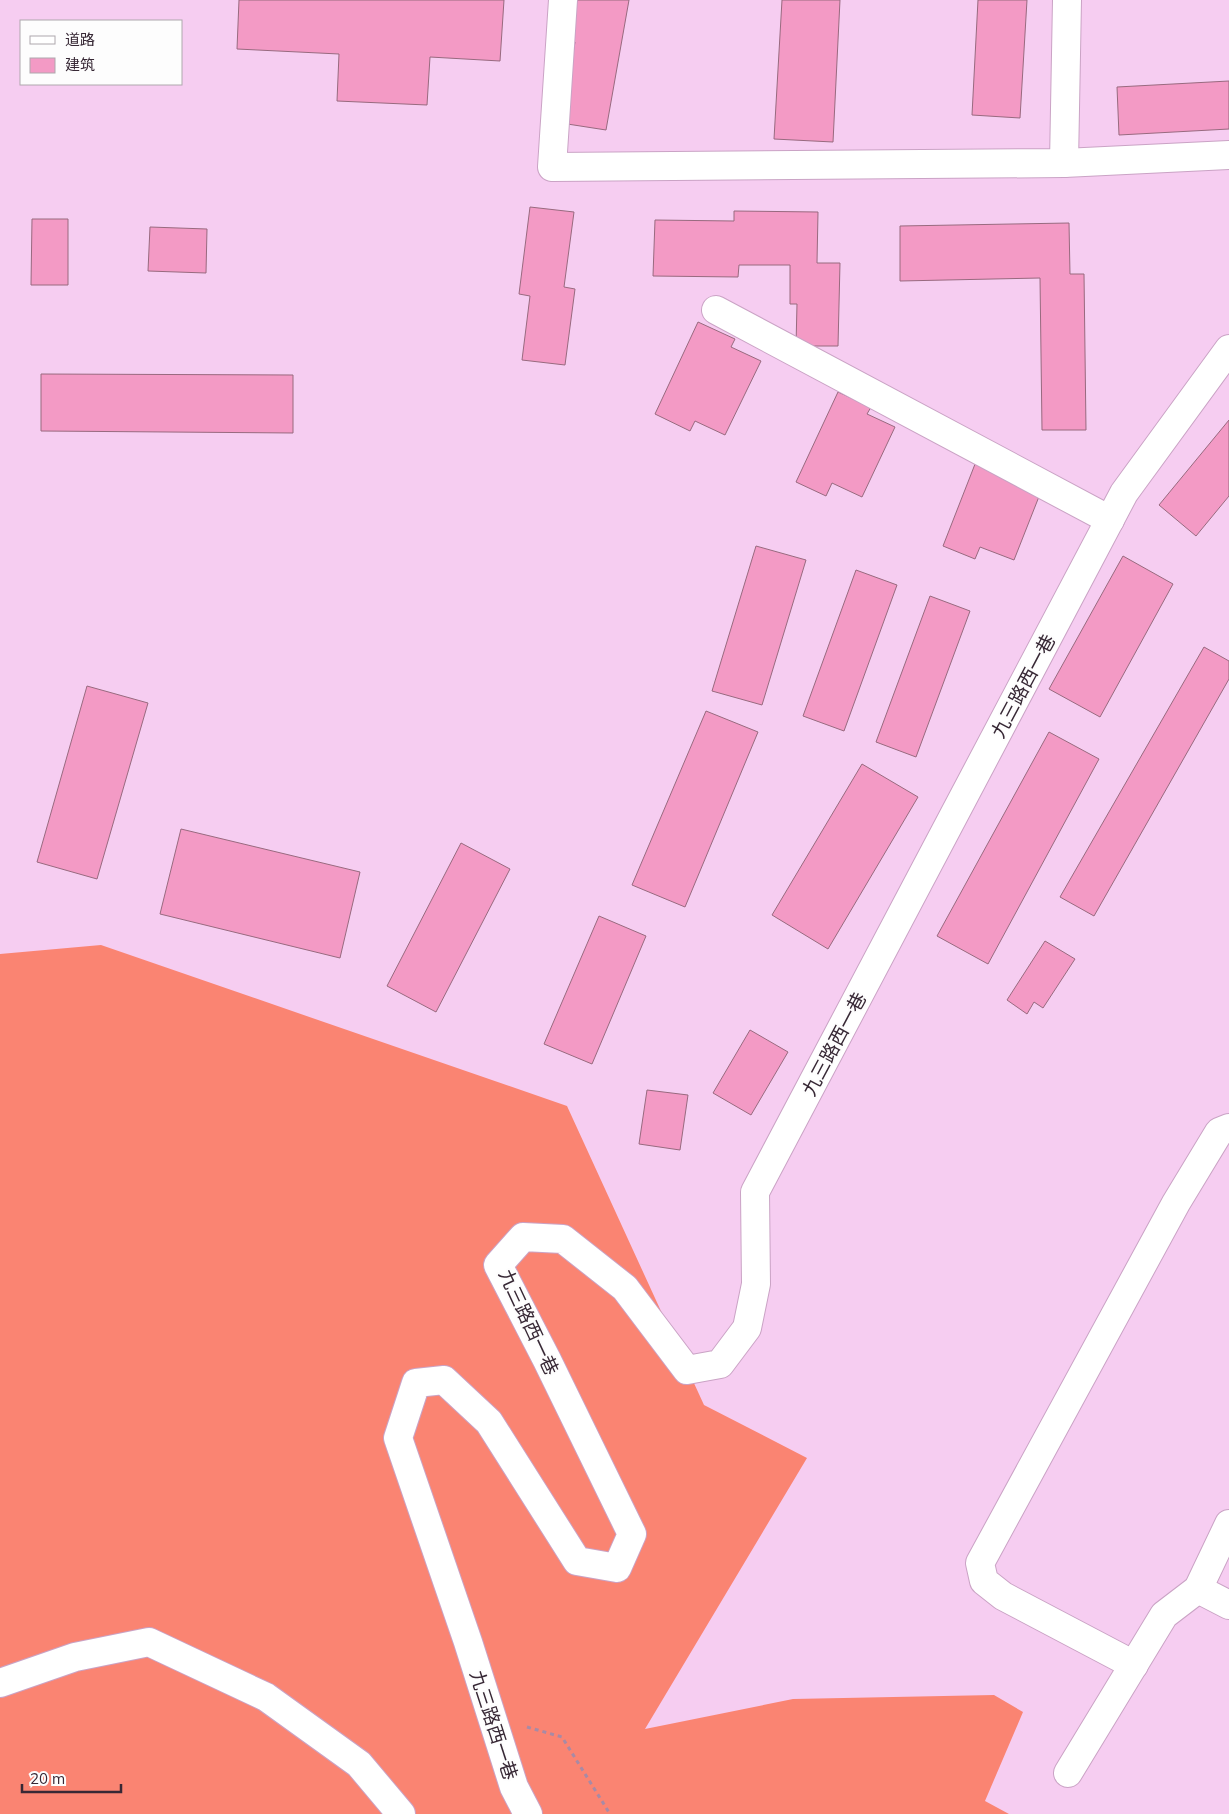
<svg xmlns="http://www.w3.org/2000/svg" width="1229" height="1814" font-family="Mulish,'Noto Sans SC',sans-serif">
<rect width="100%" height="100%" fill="#f6cdf1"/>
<path fill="#fa8472" d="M101,945L567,1106L704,1405L807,1458L645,1729L793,1699L994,1695L1023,1712L985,1801L1009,1814H0V954Z"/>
<g fill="#f39ac5" stroke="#986a7f">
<path d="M239,0H504L500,61L430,57L427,105L337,101L339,54L237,49Z"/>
<path d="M573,0H629L606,130L561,123L575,42L566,41Z"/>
<path d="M782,0H840L833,142L774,139Z"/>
<path d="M978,0H1027L1020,118L972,115Z"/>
<path d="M1229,81V129L1119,135L1117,87Z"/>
<path d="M530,207L574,212L564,287L575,289L565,365L522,360L530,296L519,294Z"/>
<path d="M734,211L818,212L817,263H840L838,346H796L797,304H790V265H739L738,277L653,276L655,220L734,221Z"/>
<path d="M32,219H68V285H31Z"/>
<path d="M1069,223L1070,274H1084L1086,430H1042L1040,278L900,281V226Z"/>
<path d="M150,227L207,229L206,273L148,271Z"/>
<path d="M698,322L735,339L731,347L761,361L725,435L695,421L690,431L655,414Z"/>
<path d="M41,374L293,375V433L41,431Z"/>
<path d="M838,392L871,407L867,414L895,427L862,497L832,483L826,496L796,482Z"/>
<path d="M1229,420V496L1196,536L1159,505Z"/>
<path d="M977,459L1013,474L1010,483L1040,494L1014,560L980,547L975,559L943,546Z"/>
<path d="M756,546L806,560L762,705L712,691Z"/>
<path d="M1123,556L1173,584L1100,717L1049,689Z"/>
<path d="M856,570L897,585L844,731L803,716Z"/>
<path d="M930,596L970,611L916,757L876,742Z"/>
<path d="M1204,647L1229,661V679L1094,916L1060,897Z"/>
<path d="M87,686L148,703L97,879L37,862Z"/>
<path d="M706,711L758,732L685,907L632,885Z"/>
<path d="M1049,732L1099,759L988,964L937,936Z"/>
<path d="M862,764L918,797L828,949L772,915Z"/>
<path d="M181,829L360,872L340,958L160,914Z"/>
<path d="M461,843L510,869L436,1012L387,986Z"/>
<path d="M599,916L646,936L592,1064L544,1044Z"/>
<path d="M1045,941L1075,959L1043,1008L1034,1002L1027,1014L1007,1000Z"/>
<path d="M750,1030L788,1052L751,1115L713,1093Z"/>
<path d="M647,1090L688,1095L680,1150L639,1144Z"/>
</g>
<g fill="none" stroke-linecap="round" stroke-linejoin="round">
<defs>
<g id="minor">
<path d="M563,0L552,167L1064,163L1229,155"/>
<path d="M1064,163L1067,0"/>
<path d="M716,310L1110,520"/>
<path d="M1198,1589L1229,1605"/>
<path d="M1134,1665L1003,1596L984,1581L980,1563L1176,1203L1219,1132L1229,1128"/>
<path d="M0,1683L75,1657L149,1642L266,1697L359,1764L401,1814"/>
<path d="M1068,1773L1164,1615L1198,1589L1229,1524"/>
<path d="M528,1814L514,1787L468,1642L398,1438L416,1383L444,1380L489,1422L577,1561L617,1568L632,1534L547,1360L498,1265L523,1237L563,1239L625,1288L687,1370L720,1364L747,1328L756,1284L755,1192L1124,493L1229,349"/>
</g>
</defs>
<use href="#minor" stroke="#caa3c5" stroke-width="30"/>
<path stroke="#a88aa5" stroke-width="3" stroke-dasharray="4 4" stroke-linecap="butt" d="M527,1727L562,1737L610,1814"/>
<use href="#minor" stroke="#fff" stroke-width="28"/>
</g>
<g text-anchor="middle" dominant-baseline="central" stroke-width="4" stroke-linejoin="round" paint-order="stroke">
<g font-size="19" fill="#372835" stroke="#fdfdfd">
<text transform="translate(1023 686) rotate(-62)">九三路西一巷</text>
<text transform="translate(834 1044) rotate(-62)">九三路西一巷</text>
<text transform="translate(529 1322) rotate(65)">九三路西一巷</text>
<text transform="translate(494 1725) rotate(72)">九三路西一巷</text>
</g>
</g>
<rect x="20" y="20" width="162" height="65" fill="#fdfdfd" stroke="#aea8ad"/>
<rect x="30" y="36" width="25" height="8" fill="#ffffff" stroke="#aea8ad"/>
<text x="65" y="45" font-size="15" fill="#372835">道路</text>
<rect x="30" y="58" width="25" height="15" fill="#f39ac5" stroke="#aea8ad"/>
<text x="65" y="70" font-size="15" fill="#372835">建筑</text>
<path d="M22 1784v8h99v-8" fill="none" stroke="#372835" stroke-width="2.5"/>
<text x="30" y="1784" font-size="15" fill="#372835" stroke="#fdfdfd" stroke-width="4" paint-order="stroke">20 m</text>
</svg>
